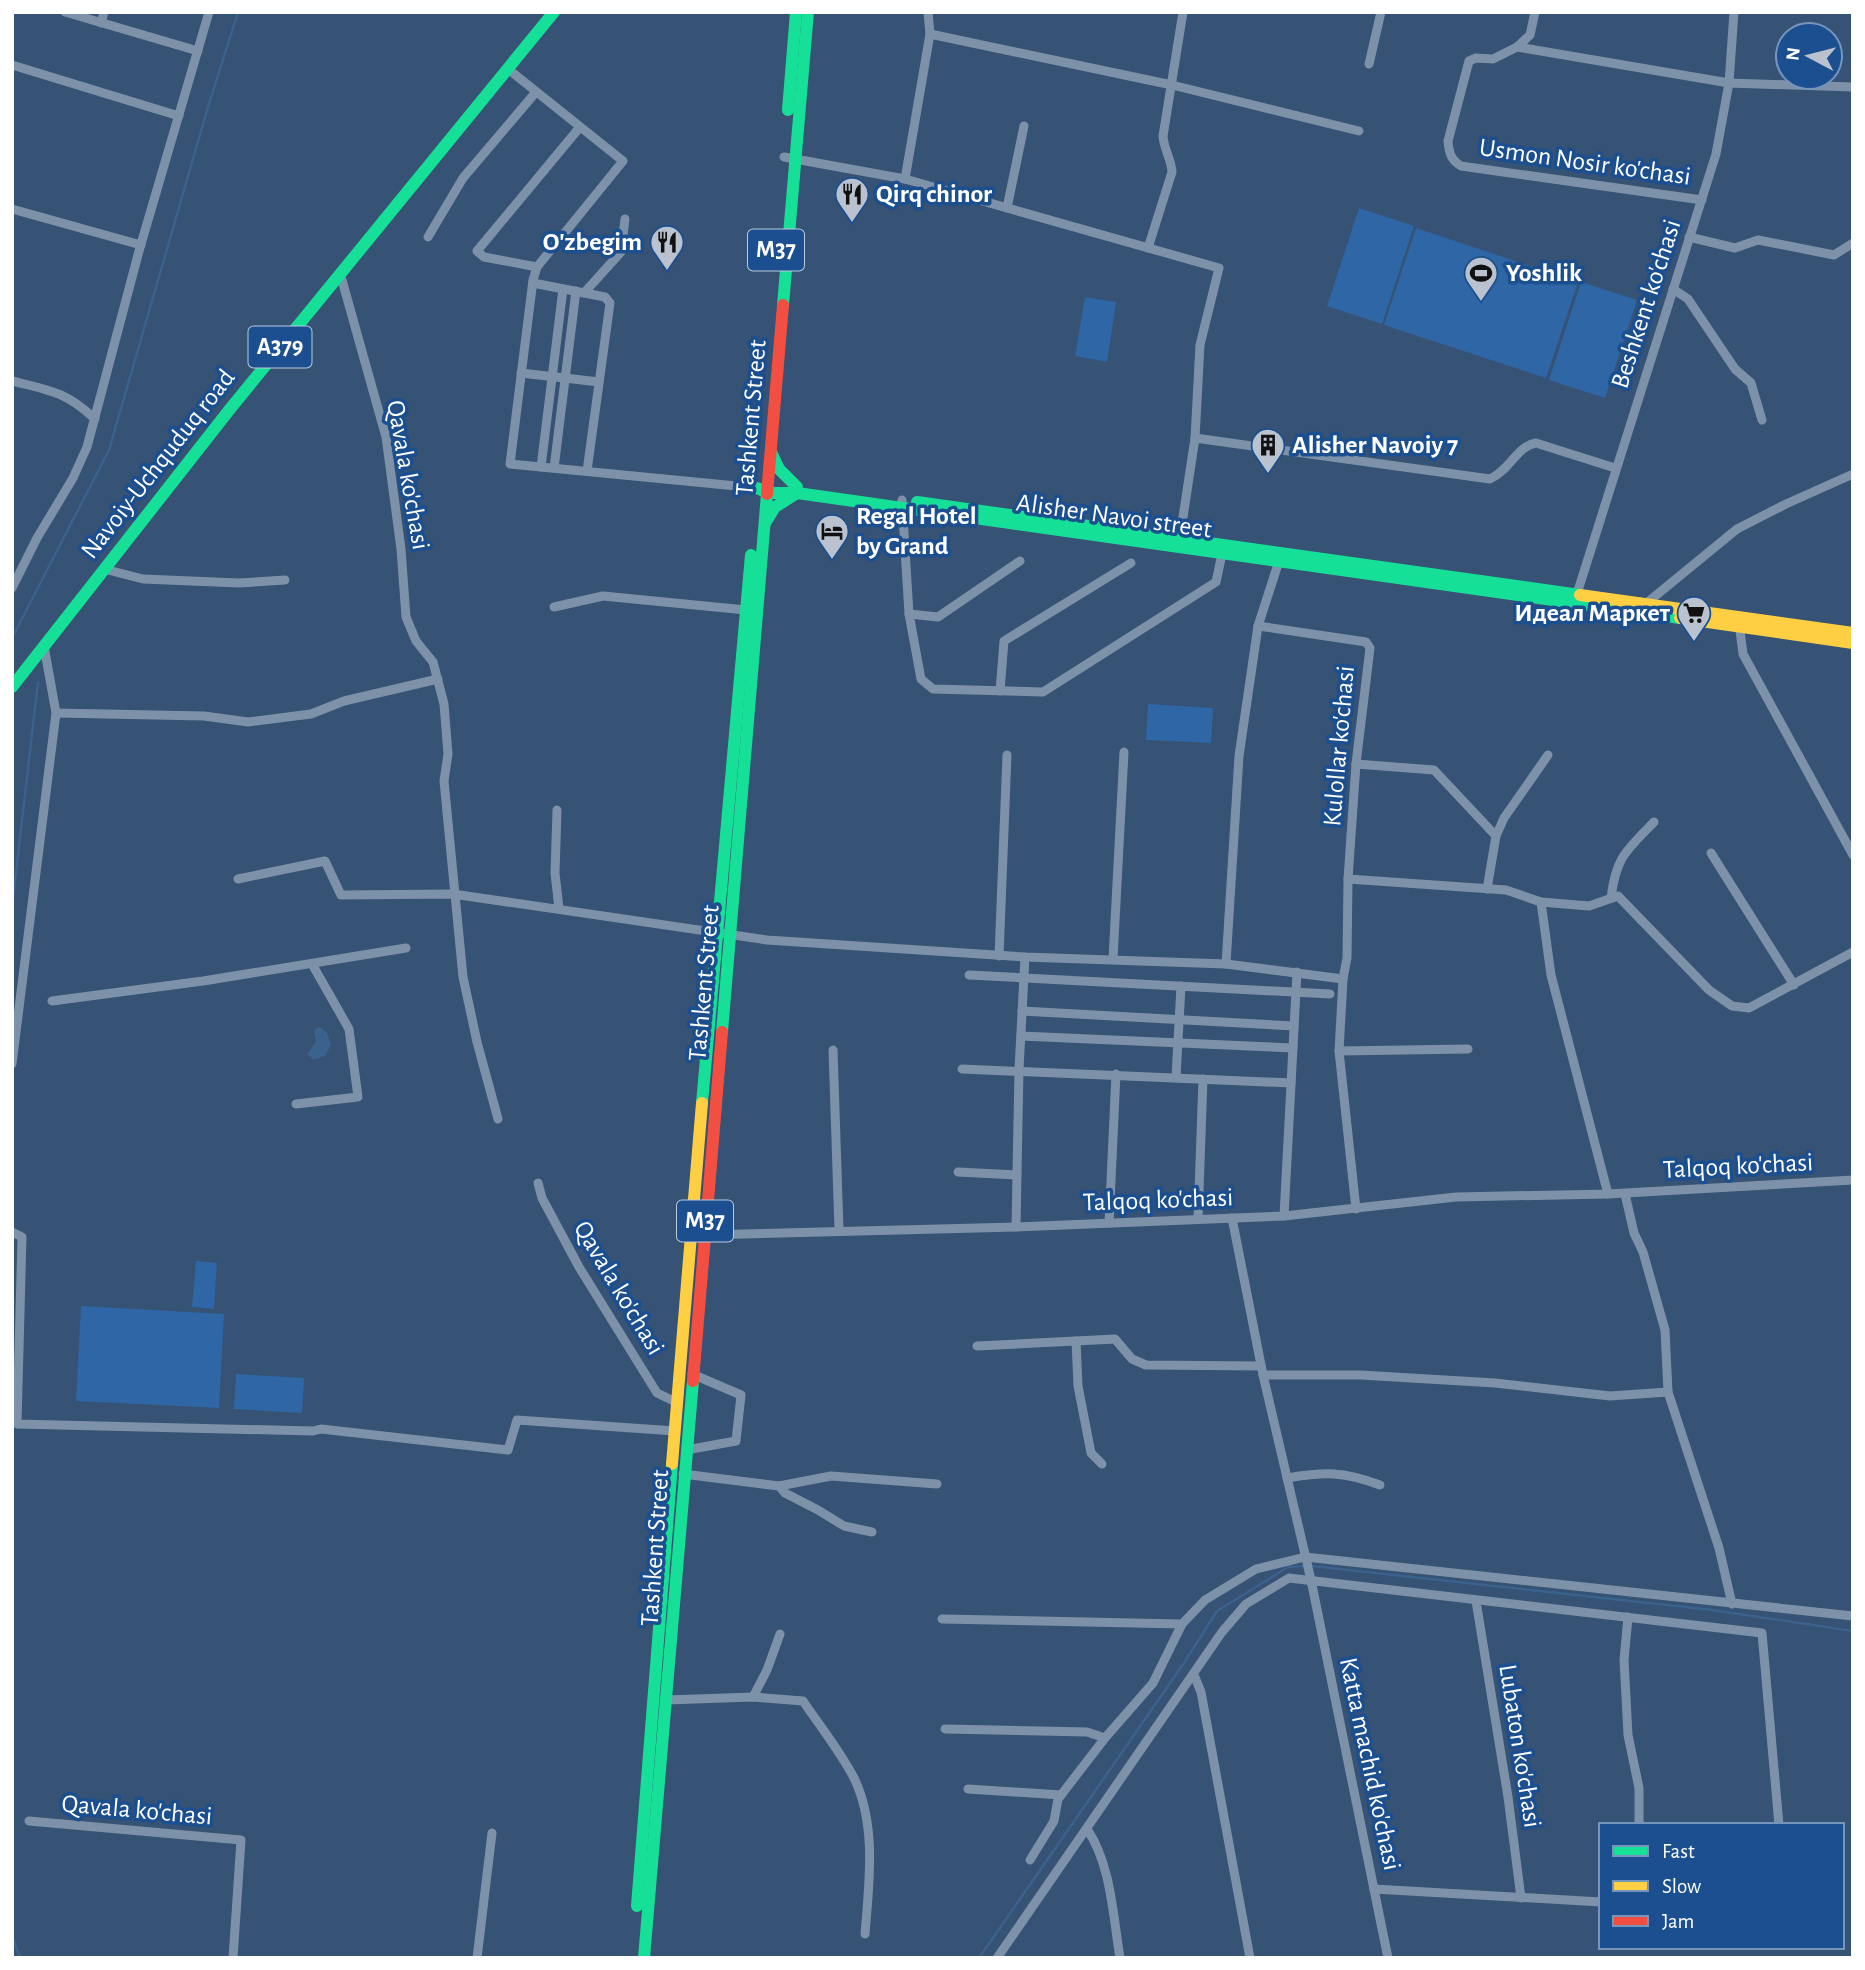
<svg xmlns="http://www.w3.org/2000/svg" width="1865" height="1970" font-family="'Alegreya Sans',sans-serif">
<rect width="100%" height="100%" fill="#365274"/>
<g fill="#2f66a5">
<path d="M1359,208L1414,226L1382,324L1327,306Z"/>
<path d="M1416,228L1578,282L1546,378L1384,325Z"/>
<path d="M1581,282L1637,300L1605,398L1549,380Z"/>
<path d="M1085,297L1116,302L1107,362L1075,356Z"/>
<path d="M1148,704L1213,708L1211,743L1146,740Z"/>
<path d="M196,1261L217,1263L214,1309L192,1307Z"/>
<path d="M81,1306L224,1314L219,1408L76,1401Z"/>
<path d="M236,1374L304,1378L302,1413L234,1409Z"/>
</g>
<path fill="#3b618d" d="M320,1027L327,1033L331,1045L325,1056L313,1060L307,1054L316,1042L314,1031L316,1028Z"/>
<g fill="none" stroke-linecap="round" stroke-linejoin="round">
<g stroke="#3b618d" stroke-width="2.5">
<path d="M12,638L109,450L208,107L238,12"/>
<path d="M12,907L38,682"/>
<path d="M1312,1566L1712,1610L1853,1631"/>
<path d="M12,1936L20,1958"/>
<path d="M979,1958L1184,1663L1217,1611L1288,1567L1305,1566"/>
</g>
<g stroke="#7d92a8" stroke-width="9">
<path d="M65,12L198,51"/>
<path d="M1535,12L1530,35L1517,47L1493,59L1476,58L1469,61L1448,141C1449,153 1451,160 1461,166L1702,200"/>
<path d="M101,23L104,12"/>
<path d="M930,34L1172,85L1359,131"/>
<path d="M1517,47L1729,83L1853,87"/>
<path d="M1369,64L1381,12"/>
<path d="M12,65L179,116"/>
<path d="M508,69L623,161L537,267L533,280L510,464L757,488"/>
<path d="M784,157L905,179L1219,268L1200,345L1195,438"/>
<path d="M905,179L930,34L928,12"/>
<path d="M1007,208L1024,126"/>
<path d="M12,209L141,245"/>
<path d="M428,237L463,178L536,92"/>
<path d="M1689,237L1735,248L1758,240L1834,255L1853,243"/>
<path d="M1148,248L1172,172C1171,158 1164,150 1163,136L1183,12"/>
<path d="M537,267L484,257L477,251L580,127"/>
<path d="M340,273L386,437L401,549L406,617L416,641L433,662L444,704L448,754L444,781L463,977L477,1042L498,1119"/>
<path d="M533,283L605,297L610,303L587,471"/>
<path d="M1673,289L1688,299L1735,369L1751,383L1762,420"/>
<path d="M584,293L621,252L625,219"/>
<path d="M521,373L599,382"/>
<path d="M12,381C50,390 66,392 95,419"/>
<path d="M541,467L563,289"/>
<path d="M554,468L576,291"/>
<path d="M902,500L909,614L921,679L933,689L1043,692L1216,582L1222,554"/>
<path d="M1180,537L1195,438L1490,479C1510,470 1517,446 1536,443L1615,468"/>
<path d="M104,569L143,579L239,583L285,580"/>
<path d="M12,588L37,538L73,478L87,447L139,251L209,12"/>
<path d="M1575,600L1716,154L1729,83L1734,12"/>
<path d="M1643,606L1737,529L1786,504L1853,474"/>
<path d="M554,607L603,596L746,610"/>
<path d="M909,614L938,617L1020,561"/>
<path d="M1739,623L1743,654L1853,855"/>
<path d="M1258,626L1366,642L1370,648L1356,764L1348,879L1347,958L1343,979L1339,1051L1356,1209"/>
<path d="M1000,691L1004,641L1131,563"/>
<path d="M56,713L204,716L248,722L311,714L344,701L438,679"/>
<path d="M1356,764L1434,770L1496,836"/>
<path d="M557,810L555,873L559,909"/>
<path d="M1711,853L1794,985"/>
<path d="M238,879L325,861L341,895L453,894L767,940L1025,957L1226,964L1343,979"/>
<path d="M1348,879L1506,890L1541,902L1589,906L1618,896L1709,990L1732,1006L1749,1008L1853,952"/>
<path d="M1487,889L1496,836L1504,818L1548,755"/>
<path d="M1611,898C1616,857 1626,851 1654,822"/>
<path d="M1541,902L1551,975L1608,1194"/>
<path d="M999,956L1007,755"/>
<path d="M1113,959L1124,752"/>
<path d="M1226,964L1239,756L1258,626L1280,558"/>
<path d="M969,975L1330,994"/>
<path d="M52,1001L203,981L406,948"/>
<path d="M1022,1011L1294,1026"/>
<path d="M1021,1036L1293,1048"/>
<path d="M833,1050L839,1230"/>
<path d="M1339,1051L1468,1049"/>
<path d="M12,1064L56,713L44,646"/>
<path d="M962,1069L1291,1083"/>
<path d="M1176,1077L1181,986"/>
<path d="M296,1104L358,1097L349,1029L312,964"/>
<path d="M958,1172L1017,1175"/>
<path d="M538,1183L542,1198L579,1267L657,1393L678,1403"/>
<path d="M1625,1194L1634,1233L1643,1252L1665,1330L1668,1392L1719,1548L1732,1604"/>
<path d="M1284,1216L1297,972"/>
<path d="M1232,1218L1263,1375L1311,1580L1388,1958"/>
<path d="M1198,1219L1203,1079"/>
<path d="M1109,1223L1116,1074"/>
<path d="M1016,1227L1019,1069L1025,957"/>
<path d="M12,1232L22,1237L17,1424L313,1431L321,1429L508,1450L517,1420L675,1431"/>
<path d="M704,1235L1016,1227L1284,1216L1456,1197L1608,1194L1853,1180"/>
<path d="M1076,1341L1078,1386L1091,1453L1102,1464"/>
<path d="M977,1346L1115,1339L1132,1359L1146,1365L1261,1366"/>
<path d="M1263,1375H1361L1495,1383L1610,1396L1668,1392"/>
<path d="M686,1450L736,1441L741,1395L692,1374"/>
<path d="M683,1474L779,1486L831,1476L937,1484"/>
<path d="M1287,1478C1325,1472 1342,1471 1380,1485"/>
<path d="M779,1486L785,1493L818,1510L844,1526L872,1532"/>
<path d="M1476,1601L1508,1797L1521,1898"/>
<path d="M1628,1617L1624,1660L1628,1735L1639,1788V1825"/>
<path d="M942,1619L1182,1624"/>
<path d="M1194,1675L1201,1692L1250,1958"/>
<path d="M753,1697L767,1670L780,1634"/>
<path d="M666,1700L753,1697L803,1701C820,1726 840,1751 854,1778C877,1825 869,1884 865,1934"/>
<path d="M945,1729L1087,1732L1105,1738"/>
<path d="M968,1789L1061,1795"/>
<path d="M29,1821L241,1840L233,1958"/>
<path d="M1087,1829C1111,1864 1113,1916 1120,1958"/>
<path d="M1030,1860L1054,1821L1058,1799L1105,1738L1153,1683L1182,1624L1205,1600L1256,1569L1305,1557L1853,1616"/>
<path d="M1374,1889L1601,1902"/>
<path d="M477,1958L492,1833"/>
<path d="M997,1958L1222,1632L1246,1604L1289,1578L1762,1633L1779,1825"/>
</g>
<g stroke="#16e098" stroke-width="12">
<path d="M788,110L796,12"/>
<path d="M783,305L808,12"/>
<path d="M771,452L779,469L797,487"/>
<path d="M757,488L768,493H797L1680,618"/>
<path d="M917,502L1580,595"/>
<path d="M765,523L775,507L794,495"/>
<path d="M12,687L230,409L554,12"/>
<path d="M722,1032L767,494"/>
<path d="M702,1103L751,555"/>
<path d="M637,1906L672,1464"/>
<path d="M644,1958L693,1381"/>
</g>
<g stroke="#ffcf43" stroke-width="12">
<path d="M1580,595L1853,633"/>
<path d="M1680,618L1853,643"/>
<path d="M672,1464L702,1103"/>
</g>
<g stroke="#f24e42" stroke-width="12">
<path d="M767,494L783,305"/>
<path d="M693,1381L722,1032"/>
</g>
</g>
<defs>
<symbol id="restaurant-pin" viewBox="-11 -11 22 30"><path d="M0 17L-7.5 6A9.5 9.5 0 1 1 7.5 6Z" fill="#b9c2ce" stroke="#1b4f8f"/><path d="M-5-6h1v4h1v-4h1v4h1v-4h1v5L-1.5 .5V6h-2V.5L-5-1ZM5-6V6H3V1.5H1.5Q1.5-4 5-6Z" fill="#111"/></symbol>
<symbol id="stadium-pin" viewBox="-11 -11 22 30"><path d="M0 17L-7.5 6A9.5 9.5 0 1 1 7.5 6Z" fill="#b9c2ce" stroke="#1b4f8f"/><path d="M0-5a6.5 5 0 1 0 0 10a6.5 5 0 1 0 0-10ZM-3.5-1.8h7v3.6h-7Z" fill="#111"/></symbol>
<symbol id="building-pin" viewBox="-11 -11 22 30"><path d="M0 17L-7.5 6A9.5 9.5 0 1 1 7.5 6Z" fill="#b9c2ce" stroke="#1b4f8f"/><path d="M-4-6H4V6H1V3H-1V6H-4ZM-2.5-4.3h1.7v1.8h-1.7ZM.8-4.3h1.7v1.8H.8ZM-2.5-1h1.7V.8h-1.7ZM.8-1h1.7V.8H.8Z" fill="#111"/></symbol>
<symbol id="hotel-pin" viewBox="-11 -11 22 30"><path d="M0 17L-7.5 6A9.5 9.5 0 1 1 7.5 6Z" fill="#b9c2ce" stroke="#1b4f8f"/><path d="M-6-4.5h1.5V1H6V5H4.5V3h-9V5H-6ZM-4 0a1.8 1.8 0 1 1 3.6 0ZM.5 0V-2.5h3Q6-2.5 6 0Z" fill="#111"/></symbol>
<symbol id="supermarket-pin" viewBox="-11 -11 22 30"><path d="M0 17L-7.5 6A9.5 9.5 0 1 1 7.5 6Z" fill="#b9c2ce" stroke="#1b4f8f"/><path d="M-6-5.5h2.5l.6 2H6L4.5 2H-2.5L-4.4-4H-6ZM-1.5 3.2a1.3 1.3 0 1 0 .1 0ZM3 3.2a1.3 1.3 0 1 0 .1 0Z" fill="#111"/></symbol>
</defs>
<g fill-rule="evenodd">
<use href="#restaurant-pin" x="833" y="175" width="38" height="52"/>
<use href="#restaurant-pin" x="648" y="223" width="38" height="52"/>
<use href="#stadium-pin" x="1462" y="254" width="38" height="52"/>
<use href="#building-pin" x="1249" y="426" width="38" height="52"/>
<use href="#hotel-pin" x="813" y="512" width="38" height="52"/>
<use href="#supermarket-pin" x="1675" y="594" width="38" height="52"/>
</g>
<g text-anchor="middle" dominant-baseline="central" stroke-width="7" stroke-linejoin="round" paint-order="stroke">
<g fill="#1b4f8f" stroke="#bbcadd" stroke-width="2">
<rect x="748" y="229.5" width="56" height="41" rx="5"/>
<rect x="248.5" y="326.5" width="63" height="41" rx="5"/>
<rect x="677" y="1200.5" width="56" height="41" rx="5"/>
</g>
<g font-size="24" font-weight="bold" fill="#fff">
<text x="776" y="250">M37</text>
<text x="280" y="347">A379</text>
<text x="705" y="1221">M37</text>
</g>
<g font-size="26" fill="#fff" stroke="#1b4f8f">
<text transform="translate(1585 162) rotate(8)">Usmon Nosir ko'chasi</text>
<text transform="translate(1646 304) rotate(-72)">Beshkent ko'chasi</text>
<text transform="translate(751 418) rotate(-85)">Tashkent Street</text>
<text transform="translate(158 464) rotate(-52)">Navoiy-Uchquduq road</text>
<text transform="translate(408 475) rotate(80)">Qavala ko'chasi</text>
<text transform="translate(1114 516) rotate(8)">Alisher Navoi street</text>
<text transform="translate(1339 746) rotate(-85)">Kulollar ko'chasi</text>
<text transform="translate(704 983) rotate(-85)">Tashkent Street</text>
<text transform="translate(1738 1166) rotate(-3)">Talqoq ko'chasi</text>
<text transform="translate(1158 1200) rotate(-2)">Talqoq ko'chasi</text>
<text transform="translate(619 1288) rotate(59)">Qavala ko'chasi</text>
<text transform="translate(655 1548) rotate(-86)">Tashkent Street</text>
<text transform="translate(1520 1746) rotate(81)">Lubaton ko'chasi</text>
<text transform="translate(1370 1764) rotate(78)">Katta machid ko'chasi</text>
<text transform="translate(137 1810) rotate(5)">Qavala ko'chasi</text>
</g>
<g font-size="26" font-weight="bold" fill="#fff" stroke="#1b4f8f" text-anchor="start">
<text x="876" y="194">Qirq chinor</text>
<text x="642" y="242" text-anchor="end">O'zbegim</text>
<text x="1506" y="273">Yoshlik</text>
<text x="1292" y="445">Alisher Navoiy 7</text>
<text x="856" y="516">Regal Hotel<tspan x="856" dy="30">by Grand</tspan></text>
<text x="1670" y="613" text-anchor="end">Идеал Маркет</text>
</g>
</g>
<rect width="1865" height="1970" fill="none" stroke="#ffffff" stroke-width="28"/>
<rect x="1599" y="1823" width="245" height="126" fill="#1b4f8f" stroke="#7695bc" stroke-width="2"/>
<rect x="1613" y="1846" width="35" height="10" fill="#16e098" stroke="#7695bc" stroke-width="2"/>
<text x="1662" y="1858" font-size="21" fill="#ffffff">Fast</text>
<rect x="1613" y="1881" width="35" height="10" fill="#ffcf43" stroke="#7695bc" stroke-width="2"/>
<text x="1662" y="1893" font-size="21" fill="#ffffff">Slow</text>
<rect x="1613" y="1916" width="35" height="10" fill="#f24e42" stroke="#7695bc" stroke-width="2"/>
<text x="1662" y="1928" font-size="21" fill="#ffffff">Jam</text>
<g transform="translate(1809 56) rotate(277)"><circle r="33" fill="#1b4f8f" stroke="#7695bc" stroke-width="2"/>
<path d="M0-5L12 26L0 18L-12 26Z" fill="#b9c2ce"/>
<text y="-10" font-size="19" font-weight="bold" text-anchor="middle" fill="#ffffff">N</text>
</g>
</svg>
